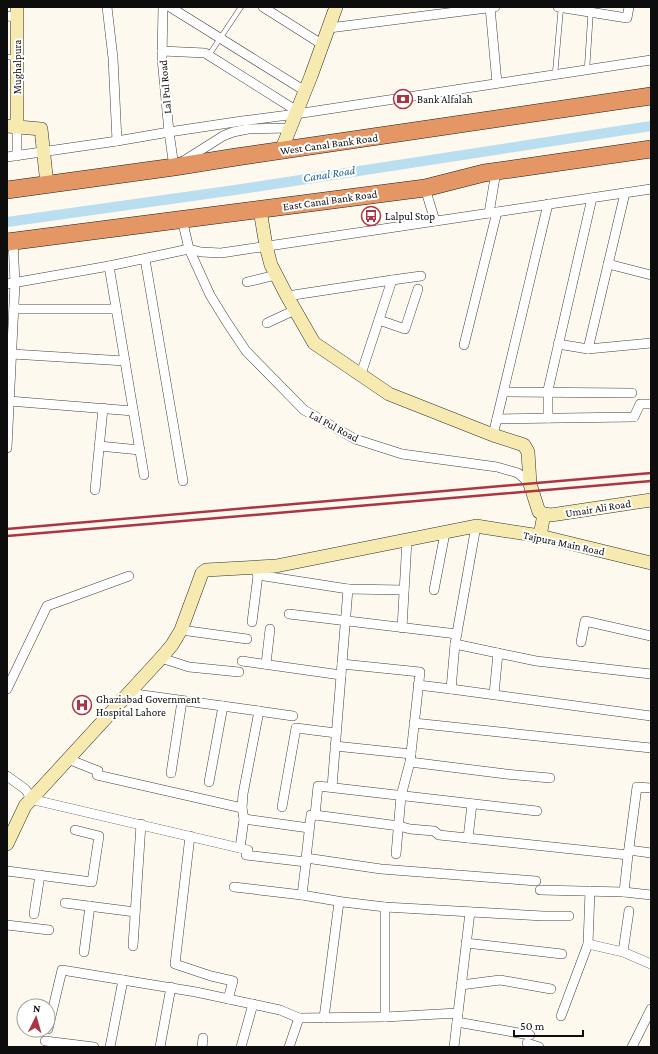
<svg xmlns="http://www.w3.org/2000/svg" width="658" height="1054" font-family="'Crimson Pro',serif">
<rect width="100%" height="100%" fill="#fdf9ee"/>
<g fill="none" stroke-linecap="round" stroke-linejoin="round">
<path stroke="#b8deef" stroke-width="10" d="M7,222L235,190L651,126"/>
<defs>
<g id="lane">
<path d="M209,55L241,7"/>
<path d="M7,57L16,58"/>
<path d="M587,69L591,7"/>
<path d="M555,74L561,7"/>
</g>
<g id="street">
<path d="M107,7L113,58L117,141"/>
<path d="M163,7L162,58L169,132L174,167L223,136L233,132L248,129L290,128"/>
<path d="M170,7L305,91"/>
<path d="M263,7L323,45"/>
<path d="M490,7L497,83"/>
<path d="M558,7L627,18L629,7"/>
<path d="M7,16L17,17"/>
<path d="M329,28L495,7"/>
<path d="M162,51L205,53L297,111"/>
<path d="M17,126V156"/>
<path d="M7,157L117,141L169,132L242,121L296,114L651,60"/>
<path d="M425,188L435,221"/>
<path d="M489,213L496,172"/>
<path d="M182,219L189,249L210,295L226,321L246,351L304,410L355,439L402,454L497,467L518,473L530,484"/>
<path d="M145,259L183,481"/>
<path d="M608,264L651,275"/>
<path d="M109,266L144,475"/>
<path d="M247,282L276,275"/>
<path d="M7,284L109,266L189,249L201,252L221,253L651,189"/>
<path d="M287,296L392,280L421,276"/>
<path d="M14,309H116"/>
<path d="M379,320L405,329L418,289"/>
<path d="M267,323L295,310"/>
<path d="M558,344L588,349L651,343"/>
<path d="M464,345L497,212"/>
<path d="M588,349L625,193"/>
<path d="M12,354L125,361"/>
<path d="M361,374L392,280"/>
<path d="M504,392L632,393"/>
<path d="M9,401L133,411"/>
<path d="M548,418V390L592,198"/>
<path d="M497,419L634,417L640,404H651"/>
<path d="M493,435L548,204"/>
<path d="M99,446L140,450"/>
<path d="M7,448L15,283L13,241"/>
<path d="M95,490L103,408"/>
<path d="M254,568L258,575L348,589L332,787"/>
<path d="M348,589L404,590"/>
<path d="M434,590L445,533"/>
<path d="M289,614L457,634"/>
<path d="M252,622L258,575"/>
<path d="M402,628L407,540"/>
<path d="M181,630L247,639"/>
<path d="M581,642L585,621L651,636"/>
<path d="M455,644L536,661L651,674"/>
<path d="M161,658L189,667L239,672"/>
<path d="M242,661L341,675"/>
<path d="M266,664L270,629"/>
<path d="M342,664L420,672L410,762L401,796L396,854"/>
<path d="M418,685L451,689L455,644L476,526"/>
<path d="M7,689L47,606L129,576"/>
<path d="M451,689L651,716"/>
<path d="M128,693L259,711L243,794L242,808"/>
<path d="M494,694L498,653"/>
<path d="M258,711L293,716"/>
<path d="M414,723L651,748"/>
<path d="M335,746L411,754"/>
<path d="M68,759L98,771L97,775L242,808L244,819L240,848"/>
<path d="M410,762L506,774L550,778"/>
<path d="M171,773L182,701"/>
<path d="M7,776L25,789L28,793L30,799L248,850L246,855L306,862V858L381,869L536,881"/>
<path d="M209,782L223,706"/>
<path d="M282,807L296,728L336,733"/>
<path d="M315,815L399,826L410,829L434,831L439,835L628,855"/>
<path d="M244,819L309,828"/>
<path d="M190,836L175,964L211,976L233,981L228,999"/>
<path d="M468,838L472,804"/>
<path d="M629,850L651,853"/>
<path d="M306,858L311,815H315L318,786L537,811"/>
<path d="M7,871L92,882L99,836L75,830"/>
<path d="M234,887L302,895L306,862"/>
<path d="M540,890L624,892L651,895"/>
<path d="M624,892L628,855L637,787L651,788"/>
<path d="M302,895L343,902L385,907L543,916H569"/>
<path d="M65,903L135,912"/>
<path d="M34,914L40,875"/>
<path d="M7,925L49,930"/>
<path d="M466,943L562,954"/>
<path d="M588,944L623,952L651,964"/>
<path d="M133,946L141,824"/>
<path d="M84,952L90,906"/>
<path d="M623,952L629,911"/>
<path d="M461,985L500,980L551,989"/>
<path d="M458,1013L470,912"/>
<path d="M561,1016L588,944L590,891"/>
<path d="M385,1017L458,1013L454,1047"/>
<path d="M299,1018L385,1017V907"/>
<path d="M324,1018L339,902"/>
<path d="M457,1022L530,1035"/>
<path d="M48,1029L62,970L196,992L280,1010L299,1018L289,1047"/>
<path d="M45,1041L94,1047"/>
<path d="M527,1043L539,1047"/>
<path d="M110,1047L123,980"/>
<path d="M160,1047L171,987"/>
<path d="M202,1047L203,1038"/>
<path d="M241,1047L253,1004"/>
<path d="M632,1047L651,1009"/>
</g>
<g id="secondary">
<path d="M7,126L41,129L47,184"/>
<path d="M17,126V7"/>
<path d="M281,151L311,76L336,7"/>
<path d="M260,210L266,246L271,265L287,296L314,343L389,394L493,435L524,445L528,452L530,484L538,509L539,512L544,514L540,536"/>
<path d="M544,514L551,515L651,500"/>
<path d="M7,844L25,806L161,658L172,645L181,630L202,573L206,570L276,566L476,526L540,536L651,563"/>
</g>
<g id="highway">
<path d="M7,190L174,167L236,157L651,96"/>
<path d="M7,242L425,188L484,173L651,149"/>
</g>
</defs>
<use href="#lane" stroke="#404040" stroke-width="5.5"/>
<use href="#street" stroke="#404040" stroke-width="10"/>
<use href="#secondary" stroke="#2f2f2f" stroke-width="14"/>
<use href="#highway" stroke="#1e1e1e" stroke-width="18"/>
<use href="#lane" stroke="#fff" stroke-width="4.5"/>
<use href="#street" stroke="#fff" stroke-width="9"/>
<use href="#secondary" stroke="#f6eab0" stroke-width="13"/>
<use href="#highway" stroke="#e49765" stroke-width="17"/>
<g stroke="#ad3442" stroke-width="2.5">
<path d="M7,529L651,473"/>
<path d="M7,536L651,481"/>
</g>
</g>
<defs>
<symbol id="bank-ring" viewBox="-11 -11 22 22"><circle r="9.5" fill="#fff" stroke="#ad3442" stroke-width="1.5"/><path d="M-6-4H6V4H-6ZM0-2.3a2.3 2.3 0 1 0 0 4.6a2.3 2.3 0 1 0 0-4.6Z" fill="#ad3442"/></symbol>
<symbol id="bus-ring" viewBox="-11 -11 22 22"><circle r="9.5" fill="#fff" stroke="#ad3442" stroke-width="1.5"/><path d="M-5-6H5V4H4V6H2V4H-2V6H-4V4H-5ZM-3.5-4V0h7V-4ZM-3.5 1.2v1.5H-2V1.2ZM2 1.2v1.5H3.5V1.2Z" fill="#ad3442"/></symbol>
<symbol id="hospital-ring" viewBox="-11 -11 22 22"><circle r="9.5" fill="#fff" stroke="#ad3442" stroke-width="1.5"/><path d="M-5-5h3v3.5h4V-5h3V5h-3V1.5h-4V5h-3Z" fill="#ad3442"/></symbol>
</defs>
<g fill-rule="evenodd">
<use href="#bank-ring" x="392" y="88" width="22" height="22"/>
<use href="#bus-ring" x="360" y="205" width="22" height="22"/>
<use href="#hospital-ring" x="71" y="694" width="22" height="22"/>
</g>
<g text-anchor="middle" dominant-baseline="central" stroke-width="4" stroke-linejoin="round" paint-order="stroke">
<g font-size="11" fill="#0d0d0d" stroke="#fff">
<text transform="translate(17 67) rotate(-90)">Mughalpura</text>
<text transform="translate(165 87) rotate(-95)">Lal Pul Road</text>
<text transform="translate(329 144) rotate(-8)">West Canal Bank Road</text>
<text transform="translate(330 200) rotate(-8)">East Canal Bank Road</text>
<text transform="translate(334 426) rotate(28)">Lal Pul Road</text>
<text transform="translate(598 508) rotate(-9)">Umair Ali Road</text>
<text transform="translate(564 543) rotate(12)">Tajpura Main Road</text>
</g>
<g font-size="11" fill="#0d0d0d" stroke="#fff" text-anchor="start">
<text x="417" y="99">Bank Alfalah</text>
<text x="385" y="216">Lalpul Stop</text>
<text x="96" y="699">Ghaziabad Government<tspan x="96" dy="13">Hospital Lahore</tspan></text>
</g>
<g font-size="12" font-style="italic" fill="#246891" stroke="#fff">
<text transform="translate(329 174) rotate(-9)">Canal Road</text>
</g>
</g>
<rect width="658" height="1054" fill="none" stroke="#0d0d0d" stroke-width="16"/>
<g transform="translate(36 1018) rotate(5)"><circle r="19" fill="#ffffff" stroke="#9e9e9e"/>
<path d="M0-3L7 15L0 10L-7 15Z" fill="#ad3442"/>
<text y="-6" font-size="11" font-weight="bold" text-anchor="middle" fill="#0d0d0d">N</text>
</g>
<path d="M514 1030v6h69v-6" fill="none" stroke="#0d0d0d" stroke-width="2"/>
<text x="520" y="1030" font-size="12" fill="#0d0d0d" stroke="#ffffff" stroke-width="3" paint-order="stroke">50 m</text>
</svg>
